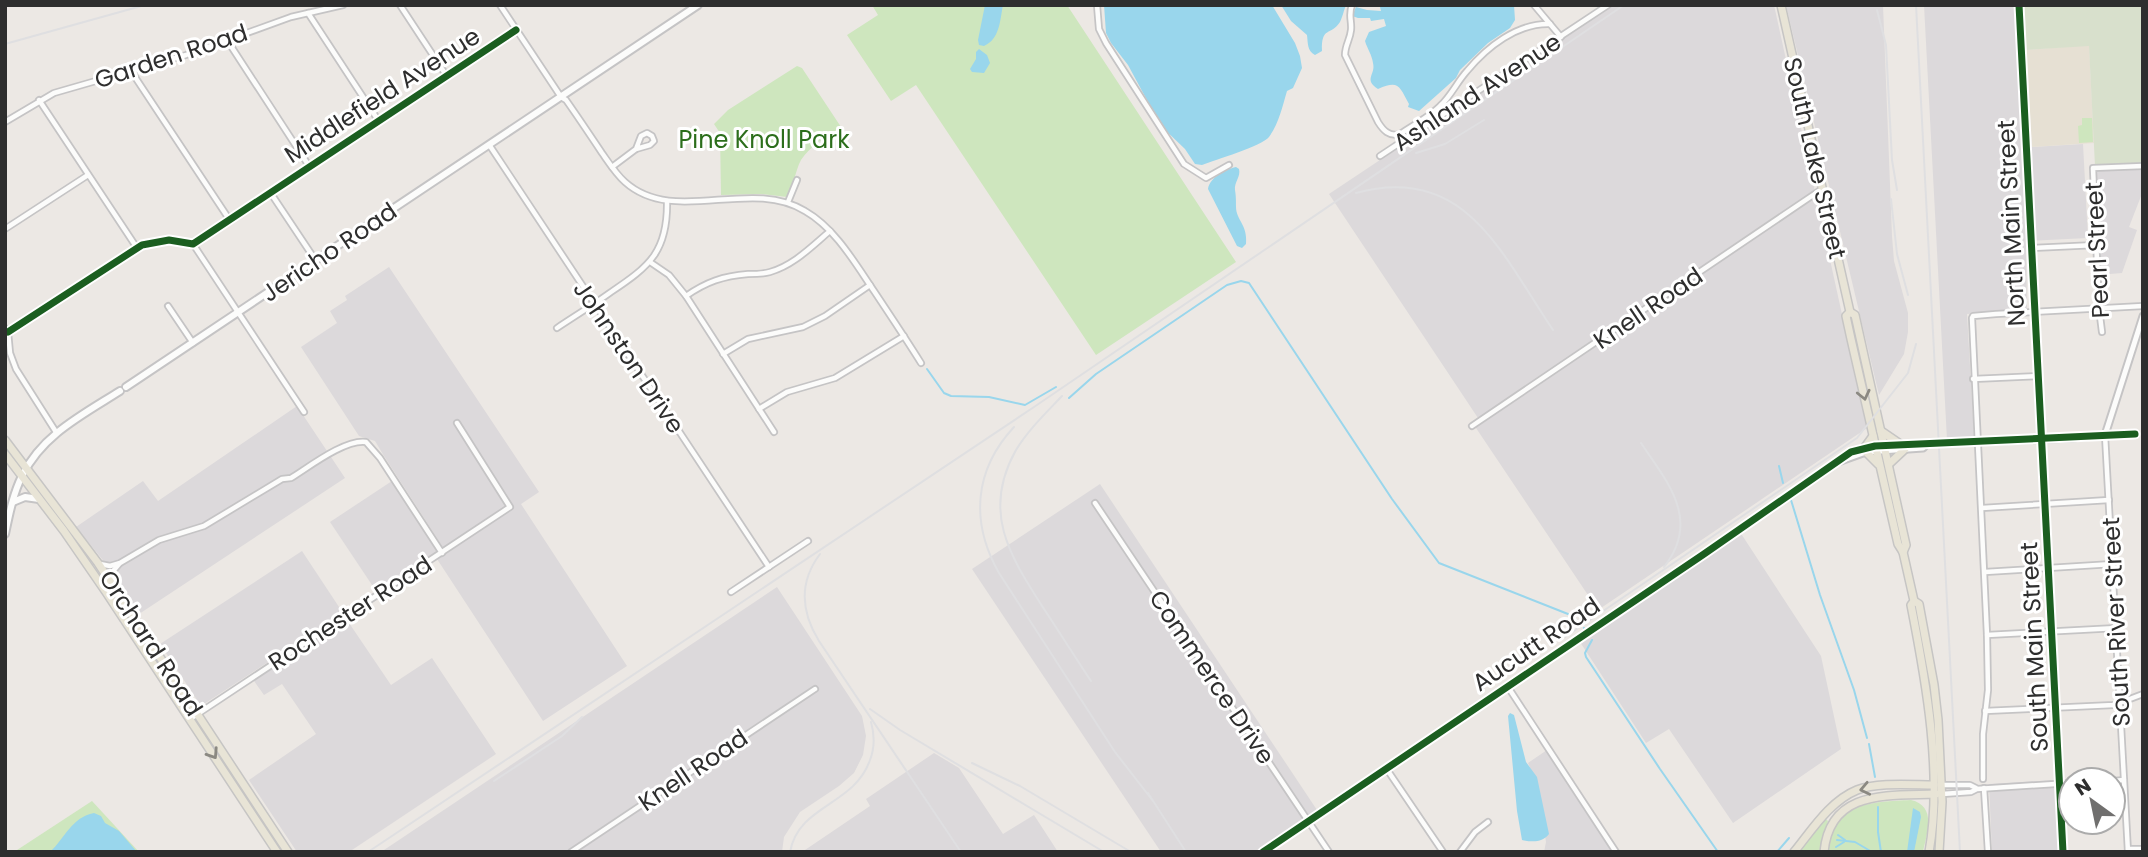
<svg xmlns="http://www.w3.org/2000/svg" width="2148" height="857" font-family="Poppins,sans-serif">
<rect width="100%" height="100%" fill="#ece8e4"/>
<g fill="#dcd9db">
<path d="M1612,5H1774L1867,428L1598,610L1476,428L1473,422L1478,418L1329,194Z"/>
<path d="M1786,5H1883L1892,236L1894,261L1908,313V332L1904,354L1879,395Z"/>
<path d="M1924,5H2017L2032,147L2083,144L2088,238L2026,241L2027,310L1967,314L1974,436L1973,439L1947,440Z"/>
<path d="M2143,167V191L2129,227L2137,230L2122,273L2098,275L2094,170Z"/>
<path d="M389,267L539,492L521,504L627,666L543,721L437,559L446,552L384,456L375,441L359,436L301,347L337,323L330,311L347,300L345,296Z"/>
<path d="M297,406L345,478L139,614L102,559L76,527L143,481L158,501Z"/>
<path d="M392,481L440,552L378,594L330,522Z"/>
<path d="M1100,484L1317,810L1254,852H1161L972,569Z"/>
<path d="M1740,532L1821,656L1841,749L1733,823L1669,729L1646,743L1580,642Z"/>
<path d="M302,551L343,613L201,706L160,644Z"/>
<path d="M777,587L862,716L866,736L863,755L854,773L839,786L800,812L784,837L782,852H381Z"/>
<path d="M347,620L391,685L432,658L496,754L349,852H297L249,780L316,734L282,684L264,695L254,681Z"/>
<path d="M1547,750L1614,852H1544L1546,842L1537,783L1528,763Z"/>
<path d="M934,753L959,768L1003,834L1034,815L1058,852H802L870,806L866,799Z"/>
<path d="M2056,780L2060,852H1992L1989,784Z"/>
</g>
<path fill="#e6e0d3" d="M2089,45L2094,143L2032,147L2026,50Z"/>
<g fill="#cee6be">
<path d="M872,5H1067L1236,262L1096,355L916,85L891,101L847,35L878,15Z"/>
<path d="M797,66L802,68L841,127C827,136 810,146 801,160C795,171 794,186 787,197L761,194L721,195L720,133L714,124L728,110Z"/>
<path d="M2082,118H2092L2093,142L2079,143L2078,126L2082,125Z"/>
<path d="M1911,800C1937,806 1927,833 1923,852H1828C1830,802 1872,802 1911,800Z"/>
<path d="M92,801L139,852H14Z"/>
<path d="M1825,818L1828,821L1823,839L1822,852H1797Z"/>
</g>
<path fill="#d8e0cc" d="M2023,5H2143V163L2095,166L2089,46L2026,50Z"/>
<g fill="#99d6ec">
<path d="M985,5H1003C1000,20 1000,39 984,46L979,45L978,40Z"/>
<path d="M1104,5H1272L1295,43L1300,56L1302,68L1293,88L1287,91C1282,108 1279,123 1269,137C1262,146 1215,160 1202,165L1195,164L1185,149L1161,126L1128,65L1111,43L1106,33Z"/>
<path d="M1281,5H1346C1344,10 1342,18 1340,22C1331,36 1321,26 1322,51L1315,55C1307,51 1308,43 1307,35L1291,21Z"/>
<path d="M1375,5H1514L1515,20L1510,28L1488,43L1460,70L1456,78L1419,111L1408,107L1409,104C1399,86 1399,80 1378,89C1363,79 1376,75 1373,63C1372,55 1367,48 1365,41L1369,32L1386,26L1384,19L1371,21L1370,18H1358L1352,16L1356,7L1367,10L1381,11L1380,7Z"/>
<path d="M979,49L987,55L990,63L984,73L972,72L970,69L976,59V52Z"/>
<path d="M1236,167L1239,169C1241,177 1234,182 1235,190C1236,196 1236,200 1236,207C1236,220 1248,225 1246,244L1242,248L1237,246L1208,189C1210,177 1225,170 1236,167Z"/>
<path d="M1510,713L1514,715L1526,762L1537,777L1549,834C1542,843 1532,842 1522,840L1517,811L1508,716Z"/>
<path d="M1913,808L1920,812L1921,817L1914,852H1907Z"/>
<path d="M94,813L101,816L105,823L119,831L137,852H50C65,838 72,817 94,813Z"/>
</g>
<g fill="none" stroke-linecap="round" stroke-linejoin="round">
<g stroke="#99d6ec" stroke-width="2">
<path d="M927,369L944,393L951,396L989,397L1025,405L1056,387"/>
<path d="M1069,398L1096,374L1227,285L1241,281L1249,283L1392,499L1439,563L1568,614L1581,624"/>
<path d="M1779,466L1783,483"/>
<path d="M1791,500L1820,595L1854,690L1867,738"/>
<path d="M1584,628L1585,630"/>
<path d="M1592,640L1585,653L1586,657L1660,769L1718,852"/>
<path d="M1869,744L1875,777"/>
<path d="M1878,807V832L1881,852"/>
<path d="M1838,835L1845,840"/>
<path d="M1837,840L1855,842L1872,852"/>
<path d="M1836,847L1844,842"/>
<path d="M1777,852L1789,838"/>
</g>
<defs>
<g id="minor">
<path d="M400,5L446,75"/>
<path d="M500,5L561,97L566,100C578,117 590,135 602,153C609,163 616,174 625,182C674,226 750,177 805,211C835,228 855,263 874,291C890,315 906,339 921,363"/>
<path d="M1097,5L1099,29L1106,43L1184,164L1206,178L1229,165"/>
<path d="M1352,5C1348,15 1352,21 1351,30C1350,40 1345,45 1345,55L1378,122C1383,130 1389,137 1400,134C1413,125 1429,117 1440,106C1451,96 1457,82 1467,71C1487,47 1517,23 1550,24"/>
<path d="M1534,5L1561,37"/>
<path d="M308,13L378,120"/>
<path d="M227,40L309,166"/>
<path d="M131,71L229,219"/>
<path d="M39,100L137,248"/>
<path d="M5,122L54,93L186,55L291,17L343,5"/>
<path d="M490,146L769,567"/>
<path d="M1380,156L1608,5"/>
<path d="M612,167L636,149L650,145L654,141L652,136L647,133L641,136L636,149"/>
<path d="M270,192L316,261"/>
<path d="M788,202L797,180"/>
<path d="M5,229L88,175"/>
<path d="M193,244L304,412"/>
<path d="M2032,248L2096,245"/>
<path d="M650,262L669,275L686,296L774,432"/>
<path d="M686,296C706,282 723,276 748,274C755,274 763,274 770,272C794,265 811,247 830,231"/>
<path d="M168,306L193,343"/>
<path d="M5,328L8,332L10,353L16,369L56,432"/>
<path d="M557,328C575,316 593,305 611,292C650,266 668,251 667,201"/>
<path d="M8,332L142,245L169,240L193,244L516,30"/>
<path d="M2102,332L2099,308L2093,168L2143,166"/>
<path d="M723,354L748,339L803,327L825,316L870,285"/>
<path d="M1973,379L2037,376"/>
<path d="M759,409L787,392L835,378L904,336"/>
<path d="M1472,426L1822,189"/>
<path d="M2041,440L2063,852"/>
<path d="M1095,503L1329,852"/>
<path d="M1982,508L2109,500"/>
<path d="M100,564L110,566L120,563L159,540L204,526L282,479L291,478C309,467 345,439 366,442L380,458L442,553"/>
<path d="M1985,572L2113,564"/>
<path d="M112,585L114,570L119,564"/>
<path d="M731,592L808,541"/>
<path d="M1987,635L2117,628"/>
<path d="M1508,687L1616,852"/>
<path d="M1985,711L2114,705L2143,694"/>
<path d="M190,719L510,507L457,423"/>
<path d="M1386,768L1443,852"/>
<path d="M1983,779V734L1988,690L1987,635L1972,318L1973,316L1996,314L2143,306"/>
<path d="M2113,781L2124,780"/>
<path d="M1941,785H1970L1976,788"/>
<path d="M1984,788L1988,852"/>
<path d="M1942,794L1971,792L1977,789L2071,783"/>
<path d="M2128,849H2143"/>
<path d="M571,852L815,689"/>
<path d="M1460,852L1475,832L1488,822"/>
<path d="M2128,852L2105,435L2135,434"/>
</g>
<g id="tertiary">
<path d="M2019,5L2041,440"/>
<path d="M1838,462L1866,452L1923,448L1926,445"/>
<path d="M1263,852L1704,554L1851,452L1875,446L2072,438L2105,435L2143,316"/>
</g>
<g id="secondary">
<path d="M126,387L698,5"/>
<path d="M13,502L25,497L39,499"/>
<path d="M5,534C9,515 13,494 22,476C42,435 82,415 120,391"/>
</g>
<g id="primary">
<path d="M1781,5L1850,312L1846,316L1851,339L1898,544L1903,552L1914,601L1911,605C1926,681 1943,775 1929,852"/>
<path d="M1850,312L1855,315L1906,545L1903,552"/>
<path d="M1881,431L1900,444"/>
<path d="M5,440L98,563L288,852"/>
<path d="M1865,447L1873,436"/>
<path d="M1866,452L1878,464"/>
<path d="M5,454L64,531L106,592L277,852"/>
<path d="M1889,464L1905,449"/>
<path d="M1914,601L1919,604L1934,685L1938,720L1942,802L1939,852"/>
<path d="M1794,852C1812,830 1830,801 1857,790C1877,782 1912,785 1934,785"/>
<path d="M1824,852C1830,789 1888,796 1936,794"/>
</g>
</defs>
<use href="#minor" stroke="#c5c4c5" stroke-width="8"/>
<use href="#tertiary" stroke="#c5c4c5" stroke-width="9"/>
<use href="#secondary" stroke="#c5c4c5" stroke-width="10"/>
<use href="#primary" stroke="#c6c5c4" stroke-width="10"/>
<use href="#minor" stroke="#fcfcfb" stroke-width="4.5"/>
<use href="#tertiary" stroke="#fcfcfb" stroke-width="5"/>
<use href="#secondary" stroke="#fcfcfb" stroke-width="6"/>
<use href="#primary" stroke="#e8e4d6" stroke-width="7"/>
<g stroke="#dfdfe1" stroke-width="2">
<path d="M1916,5L1960,852"/>
<path d="M1877,10L1886,45L1892,160L1897,190"/>
<path d="M5,44L145,5"/>
<path d="M1416,153L1445,144L1484,120"/>
<path d="M1356,193C1466,163 1502,255 1553,330"/>
<path d="M1891,199L1897,254L1908,295"/>
<path d="M1062,396C1046,413 1028,430 1016,450C981,512 1010,556 1044,609C1060,633 1075,657 1091,681"/>
<path d="M1014,427C974,470 970,522 999,573L1115,752L1153,801"/>
<path d="M1641,443C1668,483 1701,520 1664,567"/>
<path d="M820,554C799,582 801,612 819,641L961,852"/>
<path d="M1565,637L1857,438L1908,373L1916,344"/>
<path d="M870,709L900,730L1104,852"/>
<path d="M972,763L1020,786L1131,852"/>
<path d="M494,781L562,736L582,717"/>
<path d="M1148,793L1186,852"/>
<path d="M368,852L1034,407L1624,5"/>
<path d="M790,852C799,804 854,806 870,760C875,747 875,736 871,722"/>
</g>
<defs>
<g id="cycleway">
<path d="M2019,5L2063,852"/>
<path d="M8,332L142,245L169,240L193,244L516,30"/>
<path d="M1263,852L1704,554L1851,452L1875,446L2135,434"/>
</g>
</defs>
<use href="#cycleway" stroke="#fff" stroke-width="11"/>
<use href="#cycleway" stroke="#1b5e20" stroke-width="7"/>
</g>
<defs><path id="oneway-chevron" d="M-2-3.5L2.5 0L-2 3.5" fill="none" stroke-width="1.6" stroke-linecap="round" stroke-linejoin="round" transform="scale(1.75)"/></defs>
<g stroke="#8b8982">
<use href="#oneway-chevron" transform="translate(1864 395) rotate(77)"/>
<use href="#oneway-chevron" transform="translate(213 754) rotate(57)"/>
<use href="#oneway-chevron" transform="translate(1865 789) rotate(168)"/>
</g>
<g text-anchor="middle" dominant-baseline="central" stroke-width="6" stroke-linejoin="round" paint-order="stroke">
<g font-size="24" fill="#2e2e2e" stroke="#fff">
<text transform="translate(171 56) rotate(-18)">Garden Road</text>
<text transform="translate(1477 92) rotate(-33)">Ashland Avenue</text>
<text transform="translate(382 95) rotate(-33)">Middlefield Avenue</text>
<text transform="translate(1815 158) rotate(77)">South Lake Street</text>
<text transform="translate(2011 223) rotate(-93)">North Main Street</text>
<text transform="translate(2097 250) rotate(-93)">Pearl Street</text>
<text transform="translate(329 252) rotate(-34)">Jericho Road</text>
<text transform="translate(1648 308) rotate(-34)">Knell Road</text>
<text transform="translate(629 357) rotate(56)">Johnston Drive</text>
<text transform="translate(350 613) rotate(-33)">Rochester Road</text>
<text transform="translate(2116 622) rotate(-93)">South River Street</text>
<text transform="translate(151 643) rotate(57)">Orchard Road</text>
<text transform="translate(1536 644) rotate(-34)">Aucutt Road</text>
<text transform="translate(2034 647) rotate(-93)">South Main Street</text>
<text transform="translate(1212 677) rotate(56)">Commerce Drive</text>
<text transform="translate(693 770) rotate(-34)">Knell Road</text>
</g>
<g font-size="24" fill="#2c6e1b" stroke="#fff">
<text x="764" y="139">Pine Knoll Park</text>
</g>
</g>
<rect width="2148" height="857" fill="none" stroke="#2e2e2e" stroke-width="14"/>
<g transform="translate(2092 801) rotate(327)"><circle r="33" fill="#ffffff" stroke="#ababab" stroke-width="2"/>
<path d="M0-5L12 26L0 18L-12 26Z" fill="#706f6e"/>
<text y="-10" font-size="19" font-weight="bold" text-anchor="middle" fill="#2e2e2e">N</text>
</g>
</svg>
